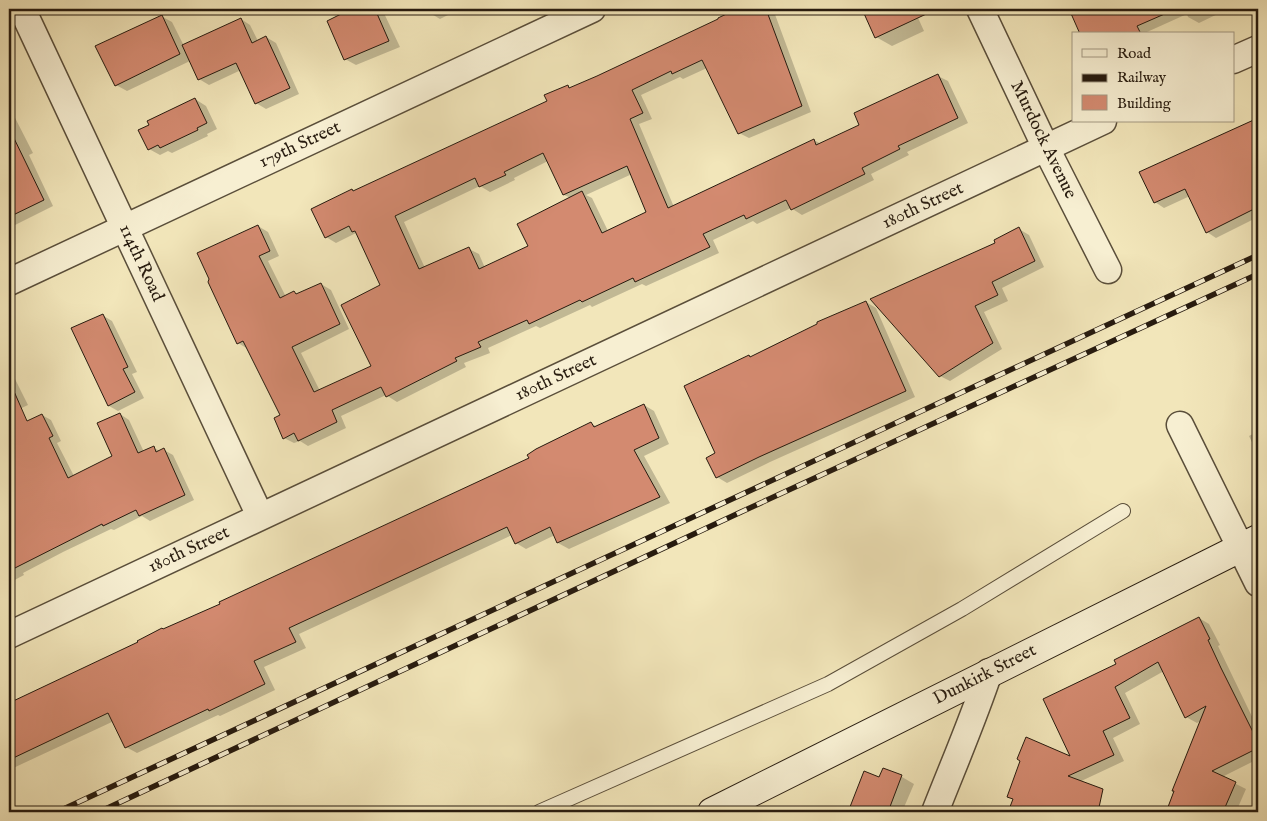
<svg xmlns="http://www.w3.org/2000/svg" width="1267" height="821" font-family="'IM FELL English',serif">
<rect width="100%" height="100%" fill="#f2e6ba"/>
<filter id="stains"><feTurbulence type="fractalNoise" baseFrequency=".004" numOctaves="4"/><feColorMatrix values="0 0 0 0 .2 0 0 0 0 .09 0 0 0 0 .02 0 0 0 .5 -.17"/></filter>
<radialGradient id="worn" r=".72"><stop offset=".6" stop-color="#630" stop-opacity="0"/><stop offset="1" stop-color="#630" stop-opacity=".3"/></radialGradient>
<g fill="#0003" fill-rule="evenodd">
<path d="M348,9H382L400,47L356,65L345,59L342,12Z"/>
<path d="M428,9H460L440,19L430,13Z"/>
<path d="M741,9H773L811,112L749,138L739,133L707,68L683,79L680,77L641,95L652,119L639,124L674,207L814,140L821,144L861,125L938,76L948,81L968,123L907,152L909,155L871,174L874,180L802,215L791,208L757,224L753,221L713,240L719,253L646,286L642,284L592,307L590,305L540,328L536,326L488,348L490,353L464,363L466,367L397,402L386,395L341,416L346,428L308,446L300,441L294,443L284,438L282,416L248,349L238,343L258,226L268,232L279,256L268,261L286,297L294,292L298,295L321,284L331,290L349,329L301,353L320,391L373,367L382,286L356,233L336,243L326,237L354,192L548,101L567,86L572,89ZM548,161L564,195L571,198L530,246L485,268L479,254L469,249L425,268L404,222L480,186L490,192L515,180L514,178ZM632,174L648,213L608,231L592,198L586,195Z"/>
<path d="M863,9H914L924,31L892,46L876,37Z"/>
<path d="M1069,9H1226V10L1199,23L1188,17L1187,14L1147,32L1148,34H1082Z"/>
<path d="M161,16L172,22L184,46L241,19L250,25L258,41L266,37L276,43L299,94L266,109L256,103L241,70L209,85L199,79L190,61L127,91L116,85Z"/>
<path d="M195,99L206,106L217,129L207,134L208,136L172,153L168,151L160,155L149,149Z"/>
<path d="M9,106L33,153L29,155L53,206L9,228Z"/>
<path d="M1258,118V217L1216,238L1207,232L1190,196L1164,208L1155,202L1141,173Z"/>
<path d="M1019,229L1029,235L1044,267L1002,288L1008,301L984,312L1002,349L950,381L940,376L997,243Z"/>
<path d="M866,302L876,308L915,397L770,462L727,483L717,477L716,454Z"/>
<path d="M102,315L112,321L137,372L132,374L144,398L118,411L109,406Z"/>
<path d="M9,367L28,405L9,414Z"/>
<path d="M644,405L654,411L669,444L644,456L670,503L569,549L558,543L555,535L526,549L516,543L512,535L299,634L306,648L264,667L275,690L220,716L218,715L137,753L126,747L114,721L9,770V704L531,458L591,423L597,427Z"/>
<path d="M120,414L129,420L144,452L154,448L160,451L164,450L173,455L194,500L150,521L142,516L114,530L111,529L63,552L23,573L24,575L9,583V463L32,451L42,415L51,420L61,441L57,443L74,476L114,457Z"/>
<path d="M1258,431V455L1249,436Z"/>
<path d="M1199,618L1209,624L1220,645L1218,646L1258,729V759L1222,777L1246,789L1236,812H1167L1175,792L1173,791L1202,720L1197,723L1186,717L1164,671L1125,693L1140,724L1113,738L1124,761L1077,783L1081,785L1070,812H1009L1014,800L1008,796L1073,759L1118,664Z"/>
<path d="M883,770L902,777L914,784L902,812H849L864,773L880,778Z"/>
<path d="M830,807L844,812H828Z"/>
</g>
<g fill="#d38a70" stroke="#271b0f" fill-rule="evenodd">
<path d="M339,9H375L389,41L344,60L327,21L341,14Z"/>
<path d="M737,9H766L802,106L738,134L702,60L672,74L671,71L632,90L643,113L630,119L668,208L814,139L816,145L859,125L854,113L938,74L958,118L898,146L900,149L862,168L865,174L791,210L786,200L746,219L744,215L703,234L710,247L635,282L633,278L582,302L580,300L529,324L527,320L478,342L481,347L455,358L457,361L386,397L381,387L332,410L337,422L298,441L294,433L283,439L274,418L280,415L243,341L237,344L208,282L209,279L197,253L258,225L270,251L259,256L280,298L294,291L296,294L321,283L340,324L292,347L314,392L371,366L341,305L380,285L355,231L352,232L349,226L325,238L311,209L352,189L353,191L547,101L544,95L568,85L569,88L597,76L718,19V18ZM543,153L563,195L627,166L646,212L602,233L582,191L517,224L528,246L479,269L469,247L419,269L395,216L475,178L479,187L506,175L504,172Z"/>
<path d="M862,9H937L875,38Z"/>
<path d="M1069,9H1176L1137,26L1141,34H1080Z"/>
<path d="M162,15L180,54L115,86L95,46Z"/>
<path d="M241,18L252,43L266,36L290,88L255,104L236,63L198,80L182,45Z"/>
<path d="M195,98L207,123L197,128L198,130L160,148L158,145L148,150L138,130L149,125L147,121Z"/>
<path d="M1258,118V207L1206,233L1185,189L1154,203L1139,172Z"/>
<path d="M9,128L44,200L9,217Z"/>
<path d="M1019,227L1035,261L992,282L998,295L975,306L993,343L939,377L870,299L995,243L994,240Z"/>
<path d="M866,301L906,391L759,457L716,478L706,458L715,453L684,386L749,355L750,357L817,324V322Z"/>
<path d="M103,314L128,367L123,369L135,392L108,406L71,328Z"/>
<path d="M9,380L27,421L42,414L53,436L49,438L68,478L112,456L97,423L120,413L138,453L154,446L156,452L164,448L185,495L139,516L136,510L103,526L102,524L9,571Z"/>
<path d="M644,404L659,438L634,450L660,497L557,543L550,527L515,544L507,527L289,628L296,642L254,661L265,684L209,711L208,709L125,748L108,713L9,760V703L138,642L137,641L162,628L163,629L220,604L219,602L529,458L527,455L536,449L591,422L594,427Z"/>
<path d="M1199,617L1210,639L1208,640L1221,668L1258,742V748L1212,771L1236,782L1223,812H1181L1168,807L1174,791H1172L1206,706L1185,718L1158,662L1115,687L1130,718L1103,731L1114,755L1068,776L1103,789L1098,812H1008L1013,799L1007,797L1020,761L1017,759L1026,737L1070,756L1043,699L1116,664L1114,660Z"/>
<path d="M883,768L902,775L888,812H848L864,771L879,777Z"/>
</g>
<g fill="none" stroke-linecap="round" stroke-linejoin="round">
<defs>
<path id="lane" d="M539,812L828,684L962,609L1123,511"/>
<g id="street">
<path d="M22,9L260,516"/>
<path d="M980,9L1046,148L1108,270"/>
<path d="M1233,60L1258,49"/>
<path d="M9,282L592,9"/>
<path d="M1180,425L1258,583"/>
<path d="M9,635L1103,121"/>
<path d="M935,812C953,766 973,720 989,672"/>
</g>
<path id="secondary" d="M712,812L1258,539"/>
</defs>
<use href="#lane" stroke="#5a4e3a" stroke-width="16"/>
<use href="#street" stroke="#5a4e3a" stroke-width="29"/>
<use href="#secondary" stroke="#271b0f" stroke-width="30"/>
<use href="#lane" stroke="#f7efd2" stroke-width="14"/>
<use href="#street" stroke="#f7efd2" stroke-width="26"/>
<use href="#secondary" stroke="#f7efd2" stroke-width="28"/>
<defs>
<g id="rail">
<path d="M57,812L1258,255"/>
<path d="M99,812L741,512L1258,274"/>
</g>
</defs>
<use href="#rail" stroke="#271b0f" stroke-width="5.5"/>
<use href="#rail" stroke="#f7efd2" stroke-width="4" stroke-dasharray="11" stroke-linecap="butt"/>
</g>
<g text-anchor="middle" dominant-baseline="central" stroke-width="4" stroke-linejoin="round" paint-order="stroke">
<g font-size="18" fill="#271b0f" stroke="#f7efd2">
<text transform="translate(1043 140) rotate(64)">Murdock Avenue</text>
<text transform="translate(300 145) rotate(-25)">179th Street</text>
<text transform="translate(923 206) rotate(-25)">180th Street</text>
<text transform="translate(141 263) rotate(65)">114th Road</text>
<text transform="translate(556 378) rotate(-25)">180th Street</text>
<text transform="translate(189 550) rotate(-25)">180th Street</text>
<text transform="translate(985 675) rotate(-27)">Dunkirk Street</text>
</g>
</g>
<rect width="1267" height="821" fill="none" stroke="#f2e6ba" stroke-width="30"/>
<rect x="10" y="10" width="1247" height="801" fill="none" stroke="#271b0f" stroke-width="2.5"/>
<rect x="15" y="15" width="1237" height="791" fill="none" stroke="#271b0f"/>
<rect x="1072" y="32" width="162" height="90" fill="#f7efd2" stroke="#a49a84"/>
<rect x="1082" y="49" width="25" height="8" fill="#f7efd2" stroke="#a49a84"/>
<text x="1117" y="58" font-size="15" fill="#271b0f">Road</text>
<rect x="1082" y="74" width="25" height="8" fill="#271b0f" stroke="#a49a84"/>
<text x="1117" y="82" font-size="15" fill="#271b0f">Railway</text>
<rect x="1082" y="95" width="25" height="15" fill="#d38a70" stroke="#a49a84"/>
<text x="1117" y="108" font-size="15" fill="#271b0f">Building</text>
<rect width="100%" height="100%" filter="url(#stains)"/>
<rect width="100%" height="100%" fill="url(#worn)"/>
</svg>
